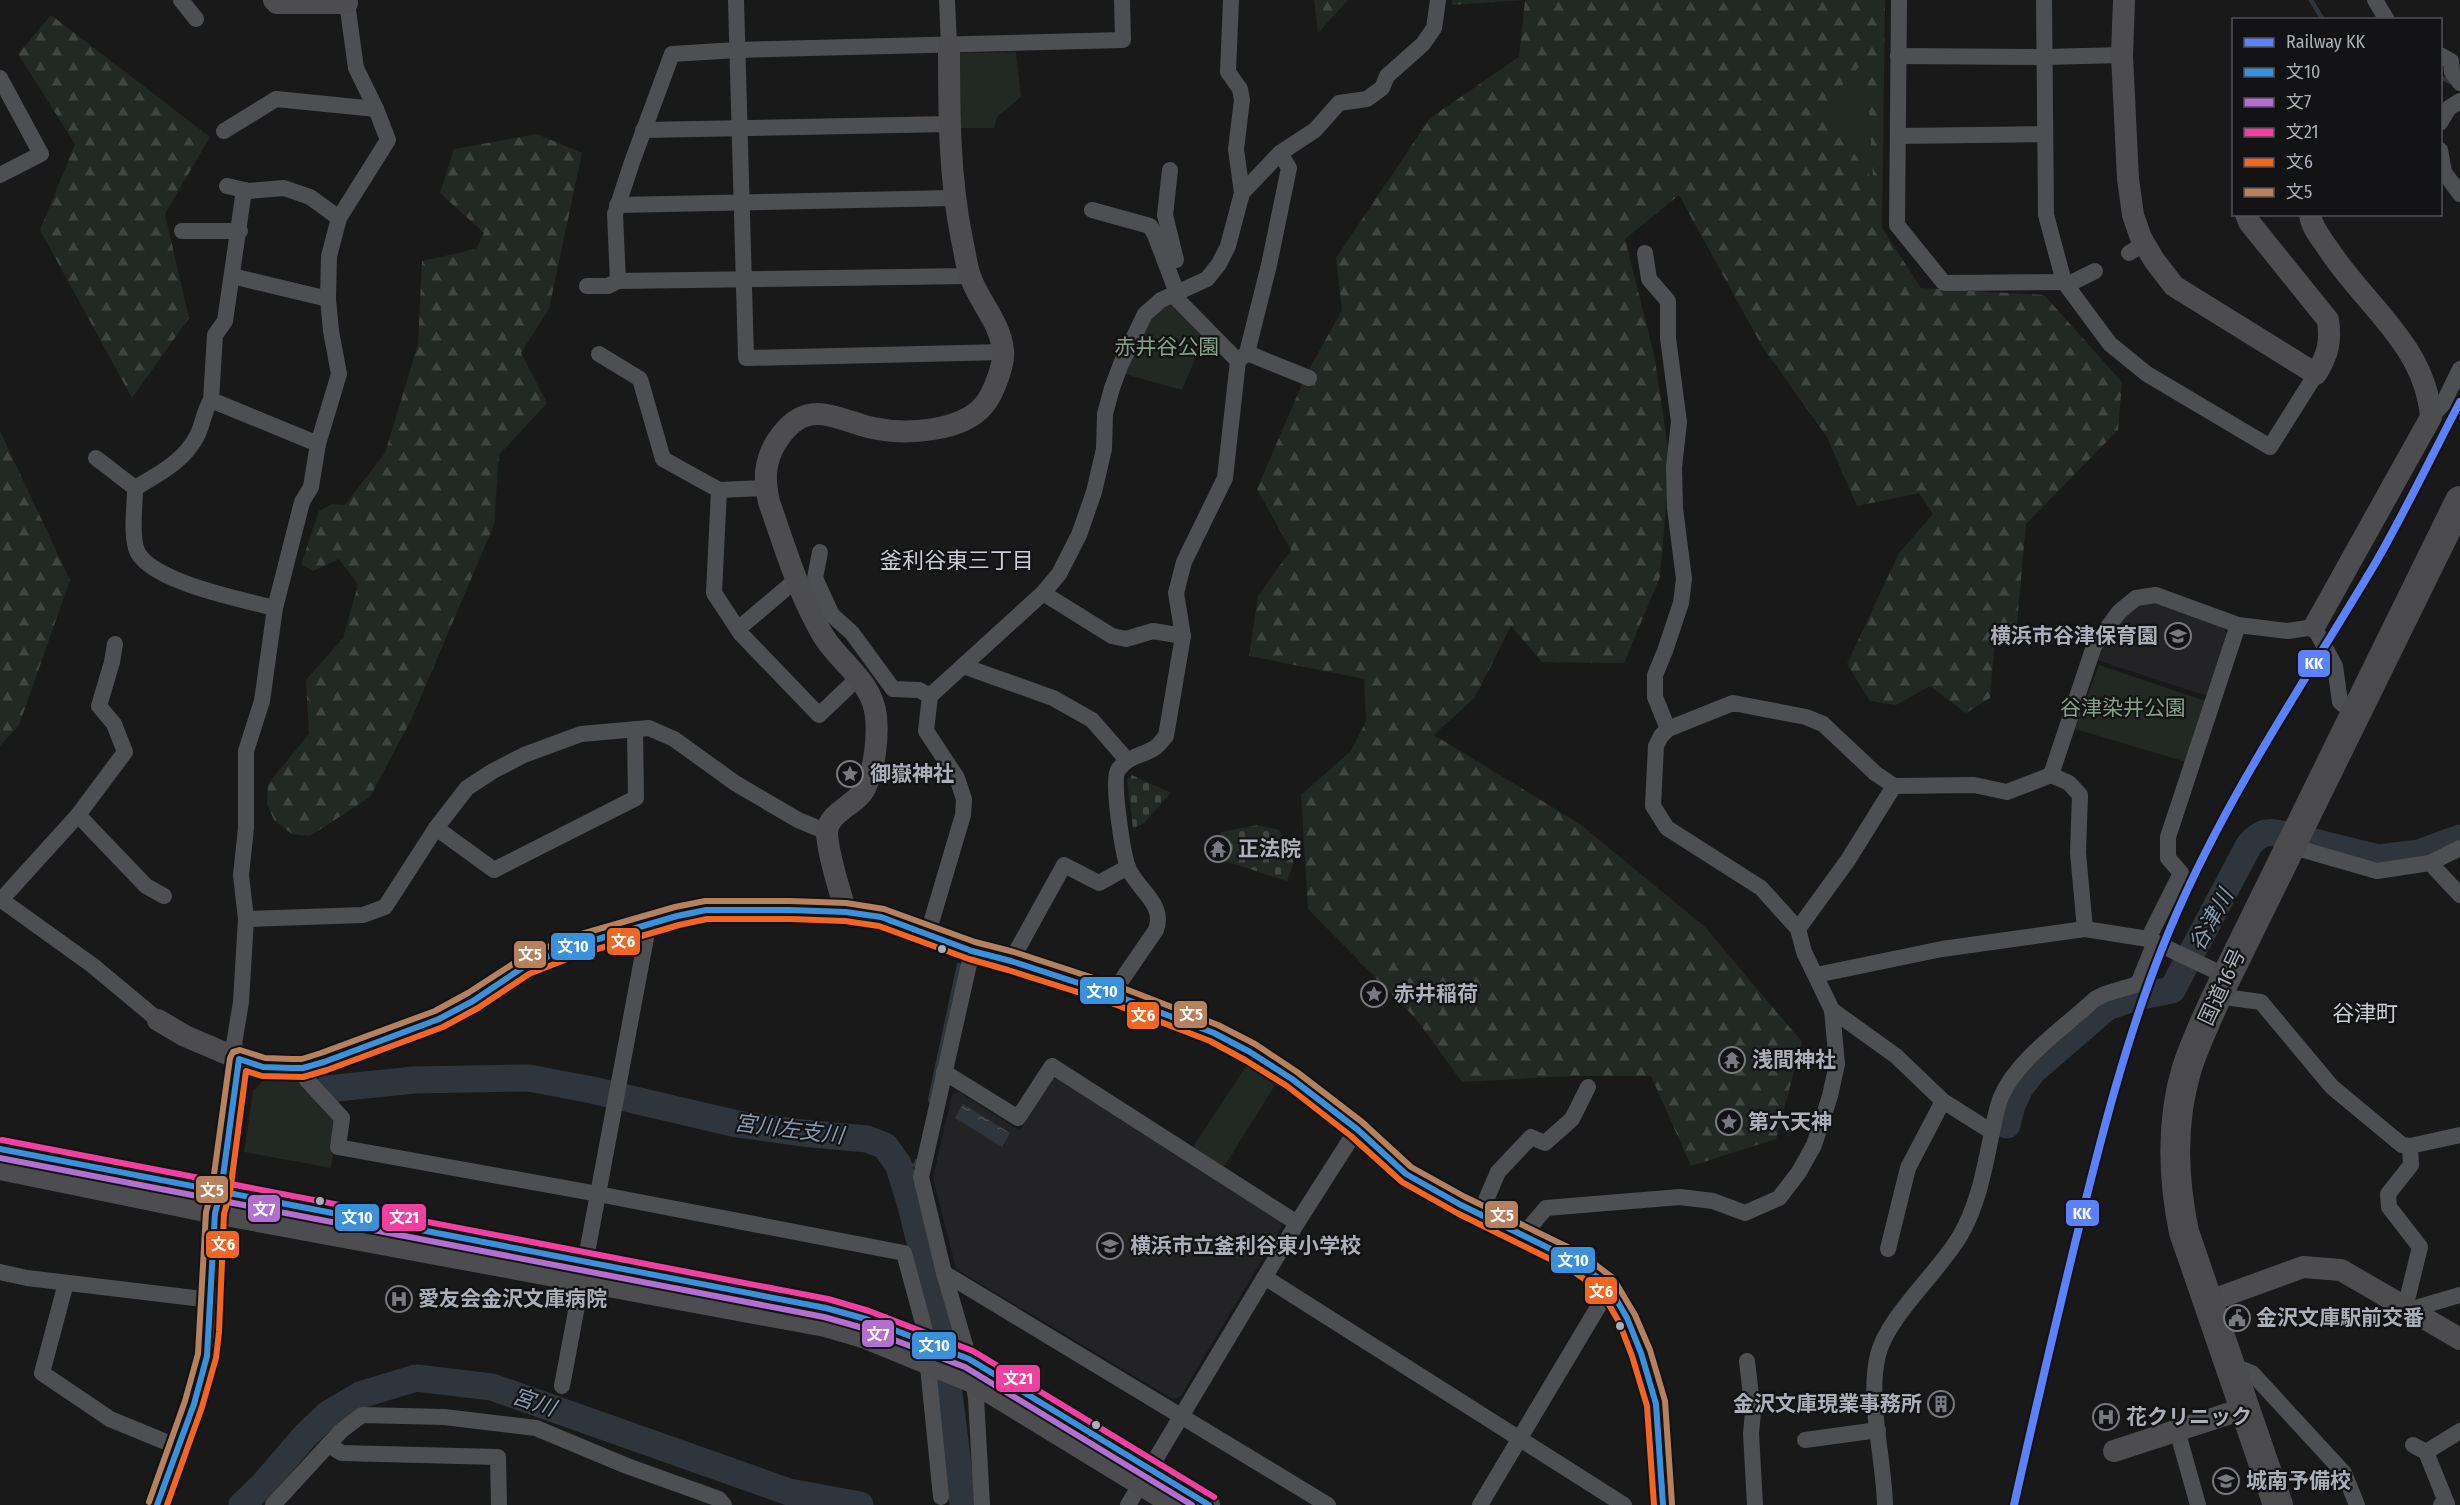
<svg xmlns="http://www.w3.org/2000/svg" width="2460" height="1505" font-family="'Fira Sans Condensed','Noto Sans JP',sans-serif">
<defs>
<pattern id="forest-firs" width="22" height="20" patternUnits="userSpaceOnUse" patternTransform="scale(1.5)"><rect width="22" height="20" fill="#222823"/><path d="M5 1l3.5 6h-7zM16 11l3.5 6h-7z" fill="#3f4541"/></pattern>
<pattern id="cemetery-stones" width="16" height="16" patternUnits="userSpaceOnUse" patternTransform="scale(1.5)"><rect width="16" height="16" fill="#222823"/><path d="M2 7V4a2 2 0 0 1 4 0v3zM10 15v-3a2 2 0 0 1 4 0v3z" fill="#3f4541"/></pattern>
<pattern id="water-ripples" width="26" height="14" patternUnits="userSpaceOnUse" patternTransform="scale(1.5)"><rect width="26" height="14" fill="#2f353c"/><path d="M2 4q2-2 4 0t4 0M15 11q2-2 4 0t4 0" fill="none" stroke="#4a5056"/></pattern>
</defs>
<rect width="100%" height="100%" fill="#191919"/>
<g fill="#232325">
<path d="M2141,603L2161,604L2219,624L2231,637L2210,697L2097,660L2104,643L2130,608Z"/>
<path d="M1052,1079H1060L1281,1222V1228L1180,1397L1173,1399L958,1270L955,1265L933,1178L952,1094L959,1092L1020,1131Z"/>
</g>
<g fill="url(#forest-firs)">
<path d="M1314,0H1348L1318,33Z"/>
<path d="M1452,0H1885L1882,228L1921,288L2044,295L2122,382L2118,430L2026,524L2016,634L1995,638L1990,698L1966,713L1930,686L1896,705L1870,701L1847,664L1899,553L1933,514L1919,493L1857,506L1827,437L1762,346L1679,195L1625,239L1654,354L1670,461L1660,577L1624,663L1542,662L1511,626L1475,697L1434,735L1580,824L1705,927L1802,1042L1776,1139L1691,1166L1651,1076H1572L1462,1082L1416,1019L1308,909L1301,795L1351,751L1366,721L1364,679L1249,656L1258,596L1291,550L1257,489L1306,375L1342,310L1336,258L1430,118L1519,57L1525,0L1452,5Z"/>
<path d="M51,15L210,137L165,214L189,318L132,398L40,230L75,144L18,54Z"/>
<path d="M537,134L582,153L549,309L521,353L547,403L499,455L494,525L411,720L370,797L310,836L292,834L274,820L267,804L268,784L309,734L306,680L343,638L358,585L339,559L313,571L301,564L319,511L332,504L345,505L385,453L418,344L422,261L476,249L484,233L440,193L454,149Z"/>
<path d="M0,431L70,580L19,725L0,746Z"/>
</g>
<g fill="url(#cemetery-stones)">
<path d="M1132,775L1171,793L1144,823L1133,829L1127,780Z"/>
<path d="M1258,825L1279,830L1294,862L1287,881L1222,860L1221,832Z"/>
</g>
<g fill="#222823">
<path d="M1016,52L1021,97L997,117L994,128H956L955,53Z"/>
<path d="M1866,59L1873,180L1822,108Z"/>
<path d="M1171,301L1205,336L1182,390L1121,373L1146,318Z"/>
<path d="M2099,665L2206,701L2186,762L2075,729Z"/>
<path d="M1246,1066L1275,1085L1224,1167L1193,1147Z"/>
<path d="M265,1079L302,1082L338,1124L331,1168L244,1152L253,1091Z"/>
</g>
<path fill="url(#water-ripples)" d="M963,1104L1010,1133L1002,1147L955,1118Z"/>
<g fill="none" stroke-linecap="round" stroke-linejoin="round">
<g stroke="#2f353c" stroke-width="4.5">
<path d="M2311,0L2323,20"/>
<path d="M2440,77L2451,82"/>
<path d="M930,1100L959,965"/>
<path d="M901,1171L916,1164L917,1161"/>
</g>
<g stroke="#2f353c" stroke-width="27">
<path d="M327,1089L414,1080L529,1078L592,1090L737,1124L802,1133L867,1139L885,1146L898,1164L910,1202L940,1322L963,1505"/>
<path d="M2007,1125L2012,1105L2020,1088L2033,1071L2107,1007L2136,997L2172,990L2249,845C2258,835 2264,831 2277,833L2379,858L2419,853L2460,838"/>
<path d="M242,1505L263,1485L305,1436L328,1414L360,1395L416,1378L492,1387L789,1492L860,1505"/>
</g>
<g stroke="#4e4f52" stroke-width="16">
<path d="M181,0L196,19"/>
<path d="M736,0L746,358L1004,352"/>
<path d="M947,0L949,46"/>
<path d="M1899,0L1897,225L1944,283L2064,282"/>
<path d="M2044,0L2046,215L2064,282L2110,344L2147,374L2270,447L2316,374"/>
<path d="M2375,0L2387,20"/>
<path d="M2440,55L2451,61L2452,72L2460,83"/>
<path d="M1898,56L2045,57L2122,55"/>
<path d="M0,78L41,154L0,175"/>
<path d="M2440,123L2449,108L2460,101"/>
<path d="M643,130L949,124"/>
<path d="M224,131L276,99L376,109"/>
<path d="M1898,136L2045,134"/>
<path d="M2440,150L2444,172L2460,194"/>
<path d="M1170,170L1165,215L1176,260"/>
<path d="M227,186L249,191L284,188L310,197L339,218"/>
<path d="M1242,193L1280,153"/>
<path d="M617,205L953,198"/>
<path d="M1092,210L1150,226L1155,235L1177,293"/>
<path d="M182,231H240"/>
<path d="M1645,253L1649,279L1668,301V338L1679,422L1674,467L1675,508L1684,579L1681,603L1665,651L1655,675V697L1668,729"/>
<path d="M2129,253L2144,244"/>
<path d="M232,276L328,299"/>
<path d="M970,276L618,281L615,214L632,162L672,54L737,50L1123,40L1122,0"/>
<path d="M2067,285L2095,271"/>
<path d="M587,286H608L618,281"/>
<path d="M1173,295L1238,361"/>
<path d="M1247,353L1309,378"/>
<path d="M599,354L640,379L663,459L719,490L765,488"/>
<path d="M211,400L215,335L225,321L244,190"/>
<path d="M2431,417L2443,404L2460,369"/>
<path d="M96,458L135,488C135,507 131,530 136,548C145,581 244,600 275,608"/>
<path d="M135,488C159,474 185,461 198,434C203,423 204,411 211,400L318,444"/>
<path d="M719,490L714,593L741,634L819,715L859,677"/>
<path d="M820,552L815,578L832,615L852,633L893,689L919,690L930,696"/>
<path d="M1043,593L1112,636L1126,639L1153,631L1183,636"/>
<path d="M738,629L797,579"/>
<path d="M963,666L1053,698L1092,720L1127,760"/>
<path d="M2051,775L2094,646L2119,612L2136,598L2156,595L2238,625"/>
<path d="M78,815L146,886L164,896"/>
<path d="M436,828L494,870L636,798L635,729"/>
<path d="M2290,846L2377,871L2430,863L2460,848"/>
<path d="M2430,863L2460,895"/>
<path d="M0,899L92,965L158,1020"/>
<path d="M1,900L78,815L125,752L114,724L99,706L112,662L115,644"/>
<path d="M246,919L363,915L385,907L436,828L467,788L493,771L524,755L581,734L649,728L674,739L735,783L798,820L827,832"/>
<path d="M1798,929L1848,860L1894,786"/>
<path d="M928,933L963,815L964,799L957,778L926,731L930,696L1043,593L1059,574L1079,535L1094,492L1104,449L1105,414L1112,388L1121,364L1145,314L1161,300L1207,279L1219,264L1228,246L1242,193L1236,149L1242,100L1240,89L1228,72L1231,0"/>
<path d="M2148,939L2181,873L2168,858V837L2238,625L2288,631L2314,627L2335,666L2340,702L2356,714"/>
<path d="M972,951L921,1177L944,1273L969,1359L976,1398L982,1505"/>
<path d="M1011,961L1064,865L1099,883L1128,867"/>
<path d="M1816,975L1942,949L2085,929L2148,939L2226,976"/>
<path d="M1112,994L1156,930C1166,902 1135,889 1127,865C1123,851 1111,780 1118,770C1126,757 1141,756 1153,749C1159,746 1162,740 1166,736L1183,636L1176,593L1184,562L1225,478L1238,361L1247,353L1269,265L1289,168L1280,153L1315,130L1339,103L1367,99L1382,88L1387,76L1423,44L1434,28L1438,0"/>
<path d="M2217,996L2261,1002L2332,1087L2402,1145L2410,1146L2411,1165L2388,1194L2389,1207L2420,1247L2405,1308"/>
<path d="M1832,1010L1896,1056L1943,1101L1992,1132"/>
<path d="M239,1059L234,1044L241,1002L246,919L241,875L246,828V751L262,701L275,608L302,502L311,487L318,444L339,374L331,331L328,299L329,256L339,218L388,140L376,109L356,68L347,3L348,0"/>
<path d="M303,1068L307,1080L342,1118L338,1147L598,1194L904,1253L924,1327L941,1497"/>
<path d="M944,1072L1018,1118L1052,1066L1297,1223"/>
<path d="M2410,1146L2460,1135"/>
<path d="M1480,1214L1498,1172L1531,1137L1545,1143L1572,1119L1588,1087"/>
<path d="M1523,1235L1546,1208L1680,1197L1713,1201L1745,1213L1779,1198L1799,1172L1814,1145L1830,1096L1837,1064L1832,1010L1804,952L1798,929L1761,888L1667,828L1653,806L1656,746L1661,736L1668,729L1733,703L1806,717L1823,724L1875,773L1894,786L1974,785L2007,792L2051,775L2069,783L2080,795L2078,853L2085,929"/>
<path d="M1888,1249L1908,1168L1943,1101"/>
<path d="M0,1272L27,1278L211,1300"/>
<path d="M944,1273L1328,1505"/>
<path d="M1266,1278L1624,1505"/>
<path d="M66,1283L42,1373L110,1419L178,1447"/>
<path d="M2409,1310L2460,1295"/>
<path d="M1747,1361L1753,1413L1751,1433L1755,1505"/>
<path d="M2231,1374L2245,1370L2252,1373L2344,1473L2357,1505"/>
<path d="M562,1386L649,922"/>
<path d="M2177,1430L2198,1505"/>
<path d="M1805,1440L1878,1430"/>
<path d="M2413,1445L2426,1452L2460,1431"/>
<path d="M330,1446L342,1453L498,1457L499,1505"/>
<path d="M2426,1452L2447,1504L2441,1505"/>
<path d="M273,1505L341,1431L362,1415L444,1417L536,1428L627,1466L719,1499L724,1505"/>
<path d="M1128,1505L1297,1223L1357,1129"/>
<path d="M1480,1505L1610,1287"/>
<path d="M1885,1505C1884,1459 1867,1399 1878,1355C1887,1317 1938,1273 1960,1236C1978,1205 1984,1171 1991,1137C1994,1124 1996,1109 2001,1097C2017,1059 2065,1027 2095,999L2105,994L2138,984L2155,942"/>
</g>
<g stroke="#4d4d50" stroke-width="22">
<path d="M274,0L277,3H347"/>
<path d="M2124,0L2122,55L2128,179L2133,215L2141,238L2154,260L2174,286L2316,374C2328,355 2331,342 2328,320L2249,222L2246,214"/>
<path d="M2310,214C2311,226 2320,237 2327,247C2364,305 2425,344 2431,417L2314,627"/>
<path d="M846,912C840,892 827,852 827,832C828,812 858,804 865,788C875,768 878,738 876,716C872,681 842,665 824,637C799,596 785,547 769,502C764,480 764,461 777,441C806,396 834,419 873,428C905,435 962,432 984,405C993,395 1005,363 1003,350C1000,322 979,302 970,276C966,265 965,252 962,240C949,176 949,111 949,46"/>
<path d="M158,1020L185,1036L239,1059L263,1067L303,1068L439,1019L473,1001L525,966L574,946L649,922L706,910L846,912L881,917L972,951L1011,961L1112,994L1214,1033L1250,1052L1292,1079L1357,1129L1406,1174L1461,1205L1575,1261L1608,1285L1627,1318L1641,1353L1656,1404L1663,1505"/>
<path d="M0,1149L826,1308L866,1319L969,1359L1209,1505"/>
<path d="M0,1169L215,1213L825,1326L866,1338L973,1382L1174,1505"/>
<path d="M2207,1302L2303,1267L2341,1270L2460,1339"/>
<path d="M2114,1451L2243,1409"/>
<path d="M157,1505L194,1404L207,1356L210,1332L215,1213L221,1191L239,1059"/>
</g>
<path stroke="#4b4b4e" stroke-width="30" d="M2278,1505L2184,1232C2173,1179 2171,1120 2187,1068C2195,1043 2206,1020 2217,996L2460,501"/>
<defs>
<g id="bus-1">
<path d="M0,1149L826,1308L866,1319L969,1359L1209,1505"/>
<path d="M157,1505L194,1404L207,1356L215,1213L221,1191L239,1059L263,1067L291,1068H303L324,1062L439,1019L473,1001L525,966L574,946L677,916L706,910H790L846,912L881,917L972,951L1011,961L1112,994L1214,1033L1250,1052L1292,1079L1357,1129L1406,1174L1461,1205L1575,1261L1608,1285L1627,1318L1641,1353L1656,1404L1663,1505"/>
</g>
<path id="bus-2" d="M0,1158L824,1317L863,1328L965,1367L1192,1505"/>
<path id="bus-3" d="M2,1140L828,1299L869,1311L973,1351L1214,1497"/>
<path id="bus-4" d="M167,1505L202,1407L216,1358L219,1332L224,1214L230,1192L246,1071L262,1076L303,1077L327,1070L443,1027L478,1008L529,974L577,955L679,925L707,919H790L845,921L879,926L969,959L1008,970L1109,1002L1210,1041L1245,1060L1287,1086L1351,1136L1402,1182L1457,1213L1570,1269L1601,1291L1619,1322L1632,1356L1647,1406L1654,1505"/>
<path id="bus-5" d="M149,1502L185,1401L198,1354L206,1212L212,1189L230,1058L233,1052L240,1050L265,1058L291,1059H302L321,1053L435,1011L468,993L522,958L571,937L675,907L705,901H790L846,903L884,909L975,942L1014,952L1115,985L1218,1025L1255,1044L1297,1072L1362,1122L1411,1167L1465,1197L1580,1253L1613,1278L1635,1315L1650,1350L1665,1401L1672,1504"/>
</defs>
<use href="#bus-1" stroke="#131315" stroke-width="10"/>
<use href="#bus-2" stroke="#131315" stroke-width="10"/>
<use href="#bus-3" stroke="#131315" stroke-width="10"/>
<use href="#bus-4" stroke="#131315" stroke-width="10"/>
<use href="#bus-5" stroke="#131315" stroke-width="10"/>
<use href="#bus-1" stroke="#3a90db" stroke-width="6"/>
<use href="#bus-2" stroke="#b36fd0" stroke-width="6"/>
<use href="#bus-3" stroke="#f240a1" stroke-width="6"/>
<use href="#bus-4" stroke="#f26522" stroke-width="6"/>
<use href="#bus-5" stroke="#b6815c" stroke-width="6"/>
<defs>
<path id="rail-1" d="M2014,1505C2035,1411 2057,1317 2080,1223C2103,1130 2127,1036 2163,946C2217,810 2301,688 2376,562C2406,510 2432,455 2460,402"/>
</defs>
<use href="#rail-1" stroke="#131315" stroke-width="12"/>
<use href="#rail-1" stroke="#5a82ff" stroke-width="8"/>
</g>
<defs>
<symbol id="school-ring" viewBox="-11 -11 22 22"><circle r="9.5" fill="#131315" stroke="#797a81" stroke-width="1.5"/><path d="M0-5L7-2L0 1L-7-2ZM-4 1L0 2.5L4 1V4Q0 6-4 4Z" fill="#797a81"/></symbol>
<symbol id="sight-ring" viewBox="-11 -11 22 22"><circle r="9.5" fill="#131315" stroke="#797a81" stroke-width="1.5"/><path d="M0-6L1.8-2.2L6-1.7L2.9 1.2L3.7 5.4L0 3.3L-3.7 5.4L-2.9 1.2L-6-1.7L-1.8-2.2Z" fill="#797a81"/></symbol>
<symbol id="temple-ring" viewBox="-11 -11 22 22"><circle r="9.5" fill="#131315" stroke="#797a81" stroke-width="1.5"/><path d="M0-6L5-2H3V0L6.5 2.5H4V6H1.5V3h-3V6H-4V2.5H-6.5L-3 0V-2H-5Z" fill="#797a81"/></symbol>
<symbol id="hospital-ring" viewBox="-11 -11 22 22"><circle r="9.5" fill="#131315" stroke="#797a81" stroke-width="1.5"/><path d="M-5-5h3v3.5h4V-5h3V5h-3V1.5h-4V5h-3Z" fill="#797a81"/></symbol>
<symbol id="civic-ring" viewBox="-11 -11 22 22"><circle r="9.5" fill="#131315" stroke="#797a81" stroke-width="1.5"/><path d="M-.6-6.5H3V-4.5H.6V-3L4-1V1h2V6H-6V1h2V-1L-.6-3ZM-1.2 2.5V6h2.4V2.5Z" fill="#797a81"/></symbol>
<symbol id="building-ring" viewBox="-11 -11 22 22"><circle r="9.5" fill="#131315" stroke="#797a81" stroke-width="1.5"/><path d="M-4-6H4V6H1V3H-1V6H-4ZM-2.5-4.3h1.7v1.8h-1.7ZM.8-4.3h1.7v1.8H.8ZM-2.5-1h1.7V.8h-1.7ZM.8-1h1.7V.8H.8Z" fill="#797a81"/></symbol>
</defs>
<g fill-rule="evenodd">
<use href="#school-ring" x="2163" y="621" width="30" height="30"/>
<use href="#sight-ring" x="835" y="759" width="30" height="30"/>
<use href="#temple-ring" x="1203" y="834" width="30" height="30"/>
<use href="#sight-ring" x="1359" y="979" width="30" height="30"/>
<use href="#temple-ring" x="1717" y="1045" width="30" height="30"/>
<use href="#sight-ring" x="1714" y="1107" width="30" height="30"/>
<use href="#school-ring" x="1095" y="1231" width="30" height="30"/>
<use href="#hospital-ring" x="384" y="1284" width="30" height="30"/>
<use href="#civic-ring" x="2222" y="1303" width="30" height="30"/>
<use href="#building-ring" x="1926" y="1389" width="30" height="30"/>
<use href="#hospital-ring" x="2091" y="1402" width="30" height="30"/>
<use href="#school-ring" x="2211" y="1466" width="30" height="30"/>
</g>
<g fill="#acafb9" stroke="#131315" stroke-width="2">
<circle cx="942" cy="949" r="5"/>
<circle cx="320" cy="1201" r="5"/>
<circle cx="1620" cy="1326" r="5"/>
<circle cx="1096" cy="1425" r="5"/>
</g>
<g text-anchor="middle" dominant-baseline="central" stroke-width="4.5" stroke-linejoin="round" paint-order="stroke">
<g font-size="21" fill="#85a288" stroke="#131315">
<text x="1167" y="347">赤井谷公園</text>
<text x="2123" y="708">谷津染井公園</text>
</g>
<g font-size="21" font-weight="bold" fill="#acafb9" stroke="#131315" text-anchor="start">
<text x="2158" y="636" text-anchor="end">横浜市谷津保育園</text>
<text x="870" y="774">御嶽神社</text>
<text x="1238" y="849">正法院</text>
<text x="1394" y="994">赤井稲荷</text>
<text x="1752" y="1060">浅間神社</text>
<text x="1748" y="1122">第六天神</text>
<text x="1130" y="1246">横浜市立釜利谷東小学校</text>
<text x="418" y="1299">愛友会金沢文庫病院</text>
<text x="2256" y="1318">金沢文庫駅前交番</text>
<text x="1922" y="1404" text-anchor="end">金沢文庫現業事務所</text>
<text x="2126" y="1417">花クリニック</text>
<text x="2246" y="1481">城南予備校</text>
</g>
<g font-size="21" fill="#acafb9" stroke="#131315">
<text transform="translate(2222 987) rotate(-65)">国道16号</text>
</g>
<g font-size="22" fill="#ccced5" stroke="#131315">
<text x="957" y="560">釜利谷東三丁目</text>
<text x="2365" y="1013">谷津町</text>
</g>
<g font-size="22" font-style="italic" fill="#869ab0" stroke="#131315">
<text transform="translate(2211 920) rotate(-61)">谷津川</text>
<text transform="translate(789 1129) rotate(7)">宮川左支川</text>
<text transform="translate(534 1402) rotate(19)">宮川</text>
</g>
</g>
<g stroke="#131315" stroke-width="2">
<rect x="2297" y="649" width="34" height="29" rx="6" fill="#5a82ff"/>
<rect x="606" y="927" width="35" height="29" rx="6" fill="#f26522"/>
<rect x="550" y="932" width="46" height="29" rx="6" fill="#3a90db"/>
<rect x="513" y="940" width="34" height="29" rx="6" fill="#b6815c"/>
<rect x="1079" y="976" width="46" height="29" rx="6" fill="#3a90db"/>
<rect x="1173" y="1000" width="35" height="29" rx="6" fill="#b6815c"/>
<rect x="1126" y="1001" width="34" height="29" rx="6" fill="#f26522"/>
<rect x="195" y="1175" width="34" height="29" rx="6" fill="#b6815c"/>
<rect x="247" y="1194" width="34" height="29" rx="6" fill="#b36fd0"/>
<rect x="2065" y="1199" width="35" height="28" rx="6" fill="#5a82ff"/>
<rect x="1484" y="1200" width="35" height="29" rx="6" fill="#b6815c"/>
<rect x="381" y="1203" width="46" height="29" rx="6" fill="#f240a1"/>
<rect x="334" y="1203" width="46" height="29" rx="6" fill="#3a90db"/>
<rect x="205" y="1230" width="35" height="29" rx="6" fill="#f26522"/>
<rect x="1550" y="1246" width="46" height="28" rx="6" fill="#3a90db"/>
<rect x="1584" y="1276" width="34" height="29" rx="6" fill="#f26522"/>
<rect x="861" y="1319" width="34" height="29" rx="6" fill="#b36fd0"/>
<rect x="911" y="1331" width="46" height="29" rx="6" fill="#3a90db"/>
<rect x="995" y="1364" width="46" height="29" rx="6" fill="#f240a1"/>
</g>
<g font-size="16" text-anchor="middle" font-weight="bold" fill="#fff">
<text x="2314" y="669">KK</text>
<text x="623" y="947">文6</text>
<text x="573" y="952">文10</text>
<text x="530" y="960">文5</text>
<text x="1102" y="997">文10</text>
<text x="1191" y="1020">文5</text>
<text x="1143" y="1021">文6</text>
<text x="212" y="1196">文5</text>
<text x="264" y="1215">文7</text>
<text x="2082" y="1219">KK</text>
<text x="1502" y="1221">文5</text>
<text x="404" y="1223">文21</text>
<text x="357" y="1223">文10</text>
<text x="223" y="1250">文6</text>
<text x="1573" y="1266">文10</text>
<text x="1601" y="1297">文6</text>
<text x="878" y="1340">文7</text>
<text x="934" y="1351">文10</text>
<text x="1018" y="1384">文21</text>
</g>
<rect x="2232" y="18" width="210" height="198" fill="#131315" stroke="#505157" stroke-width="1.5"/>
<rect x="2244" y="38" width="30" height="9" fill="#5a82ff" stroke="#505157" stroke-width="1.5"/>
<text x="2286" y="48" font-size="18" fill="#acafb9">Railway KK</text>
<rect x="2244" y="68" width="30" height="9" fill="#3a90db" stroke="#505157" stroke-width="1.5"/>
<text x="2286" y="78" font-size="18" fill="#acafb9">文10</text>
<rect x="2244" y="98" width="30" height="9" fill="#b36fd0" stroke="#505157" stroke-width="1.5"/>
<text x="2286" y="108" font-size="18" fill="#acafb9">文7</text>
<rect x="2244" y="128" width="30" height="9" fill="#f240a1" stroke="#505157" stroke-width="1.5"/>
<text x="2286" y="138" font-size="18" fill="#acafb9">文21</text>
<rect x="2244" y="158" width="30" height="9" fill="#f26522" stroke="#505157" stroke-width="1.5"/>
<text x="2286" y="168" font-size="18" fill="#acafb9">文6</text>
<rect x="2244" y="188" width="30" height="9" fill="#b6815c" stroke="#505157" stroke-width="1.5"/>
<text x="2286" y="198" font-size="18" fill="#acafb9">文5</text>
</svg>
